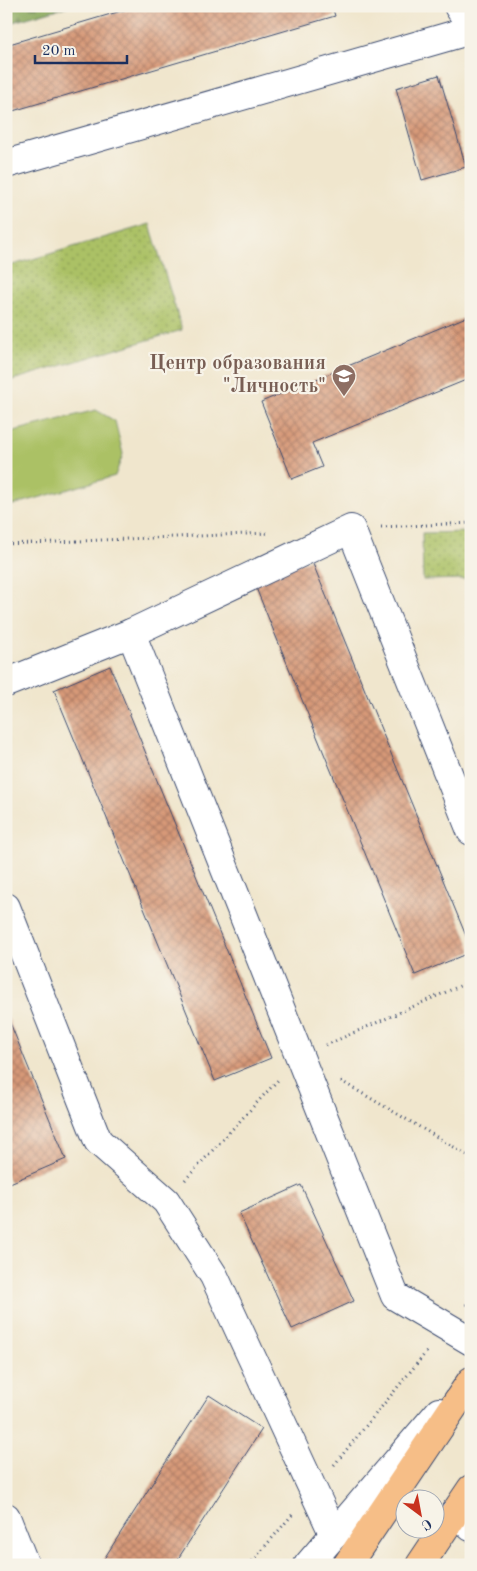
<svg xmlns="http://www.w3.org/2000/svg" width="477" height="1571" font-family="'Old Standard TT',serif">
<defs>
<pattern id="forest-firs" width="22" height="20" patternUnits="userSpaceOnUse" patternTransform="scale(1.25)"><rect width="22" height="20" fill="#88a75a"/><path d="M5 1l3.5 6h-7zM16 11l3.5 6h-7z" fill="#6e884e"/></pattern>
<pattern id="park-dots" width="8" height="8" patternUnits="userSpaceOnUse" patternTransform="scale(1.25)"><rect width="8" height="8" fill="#abc165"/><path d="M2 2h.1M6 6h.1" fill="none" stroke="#8a9d56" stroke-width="1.8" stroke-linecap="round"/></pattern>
<pattern id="building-cross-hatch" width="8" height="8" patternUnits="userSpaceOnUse" patternTransform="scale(1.25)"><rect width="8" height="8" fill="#d79978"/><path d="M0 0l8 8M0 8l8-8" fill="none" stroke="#ae7d66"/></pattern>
</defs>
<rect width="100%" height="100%" fill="#f7f3e8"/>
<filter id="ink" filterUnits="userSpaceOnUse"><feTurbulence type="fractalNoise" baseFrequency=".02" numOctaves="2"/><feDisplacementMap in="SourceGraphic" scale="10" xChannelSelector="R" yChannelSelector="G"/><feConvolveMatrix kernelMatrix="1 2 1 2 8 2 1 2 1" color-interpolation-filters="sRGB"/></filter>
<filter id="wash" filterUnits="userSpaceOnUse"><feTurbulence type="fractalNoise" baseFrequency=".0096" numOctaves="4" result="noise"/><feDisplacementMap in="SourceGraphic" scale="20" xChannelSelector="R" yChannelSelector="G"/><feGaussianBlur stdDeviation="1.12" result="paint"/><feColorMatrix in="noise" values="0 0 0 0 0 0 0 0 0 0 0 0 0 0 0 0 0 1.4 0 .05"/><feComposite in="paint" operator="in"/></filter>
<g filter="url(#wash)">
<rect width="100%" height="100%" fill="#f0e6cd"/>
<path fill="url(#forest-firs)" stroke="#526b5c" d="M6,6H69L6,24Z"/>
<g fill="url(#park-dots)" stroke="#637862">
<path d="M150,224L182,330L6,382V267Z"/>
<path d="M471,532V579L423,580L422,533Z"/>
</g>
<path fill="#abc165" stroke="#637862" d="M96,410L115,421L123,454L115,476L6,507V433Z"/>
<g id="blocks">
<g fill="url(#building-cross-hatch)">
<path d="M138,6H332L335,16L6,113V45Z"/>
<path d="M439,75L466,167L422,180L396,88Z"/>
<path d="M471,315V378L312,443L322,467L292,479L261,402Z"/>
<path d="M311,559L471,948V952L415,975L254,583Z"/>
<path d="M110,666L271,1058L215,1081L54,690Z"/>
<path d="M6,1013L66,1159L10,1183L6,1174Z"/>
<path d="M301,1185L354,1301L292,1329L239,1213Z"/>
<path d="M209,1395L262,1429L174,1565H100Z"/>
</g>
</g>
</g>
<g filter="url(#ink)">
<use href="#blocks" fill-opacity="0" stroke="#3b4a6f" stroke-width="1"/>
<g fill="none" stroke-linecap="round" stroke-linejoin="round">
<defs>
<g id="minor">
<path d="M458,6L471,26"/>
<path d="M6,164L471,30"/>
<path d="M131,633L395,1296L471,1341"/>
<path d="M6,683L131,633L351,529L471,831"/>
<path d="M6,907L98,1141L166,1201L214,1276L334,1535"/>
<path d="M455,1512L471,1527"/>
<path d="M6,1517L25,1565"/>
<path d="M308,1565L439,1412"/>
</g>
<g id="major">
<path d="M347,1565L471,1381"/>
<path d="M420,1565L471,1489"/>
</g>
</defs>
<use href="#minor" stroke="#3b4a6f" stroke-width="30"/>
<use href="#major" stroke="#3b4a6f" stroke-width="30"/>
<g stroke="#3b4a6f" stroke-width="3" stroke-dasharray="1 4" stroke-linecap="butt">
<path d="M381,527L471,523"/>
<path d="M6,544L270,533"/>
<path d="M326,1045L471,981"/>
<path d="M341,1081L471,1157"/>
<path d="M185,1180L278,1080"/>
<path d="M466,1305L471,1300"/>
<path d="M334,1465L428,1350"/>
<path d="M249,1565L293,1514"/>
</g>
<use href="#minor" stroke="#fff" stroke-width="28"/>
<use href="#major" stroke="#f6be87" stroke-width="28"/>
</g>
</g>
<defs>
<symbol id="school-pin" viewBox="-11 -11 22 30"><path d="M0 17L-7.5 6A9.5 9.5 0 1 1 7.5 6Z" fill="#8d6e63" stroke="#f7f3e8"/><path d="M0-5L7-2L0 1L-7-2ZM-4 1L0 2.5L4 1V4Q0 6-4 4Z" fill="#fff"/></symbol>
</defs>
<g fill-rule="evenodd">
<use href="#school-pin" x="330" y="362" width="28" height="38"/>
</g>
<g text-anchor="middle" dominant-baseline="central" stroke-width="4.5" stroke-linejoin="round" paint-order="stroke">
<g font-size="20" font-weight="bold" fill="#785e54" stroke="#f7f3e8" text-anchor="end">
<text x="326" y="364">Центр образования<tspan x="326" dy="23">"Личность"</tspan></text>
</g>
</g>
<rect width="477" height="1571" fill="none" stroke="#f7f3e8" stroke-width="25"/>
<g transform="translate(420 1514) rotate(148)"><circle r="24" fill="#f7f3e8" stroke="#9fa5b1"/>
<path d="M0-4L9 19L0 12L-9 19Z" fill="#c8321e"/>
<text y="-8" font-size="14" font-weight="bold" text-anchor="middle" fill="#1b2f5e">С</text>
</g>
<path d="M35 55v8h92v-8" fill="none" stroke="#1b2f5e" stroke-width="2.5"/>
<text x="42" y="55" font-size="15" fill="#1b2f5e" stroke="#f7f3e8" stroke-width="4" paint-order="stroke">20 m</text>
</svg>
